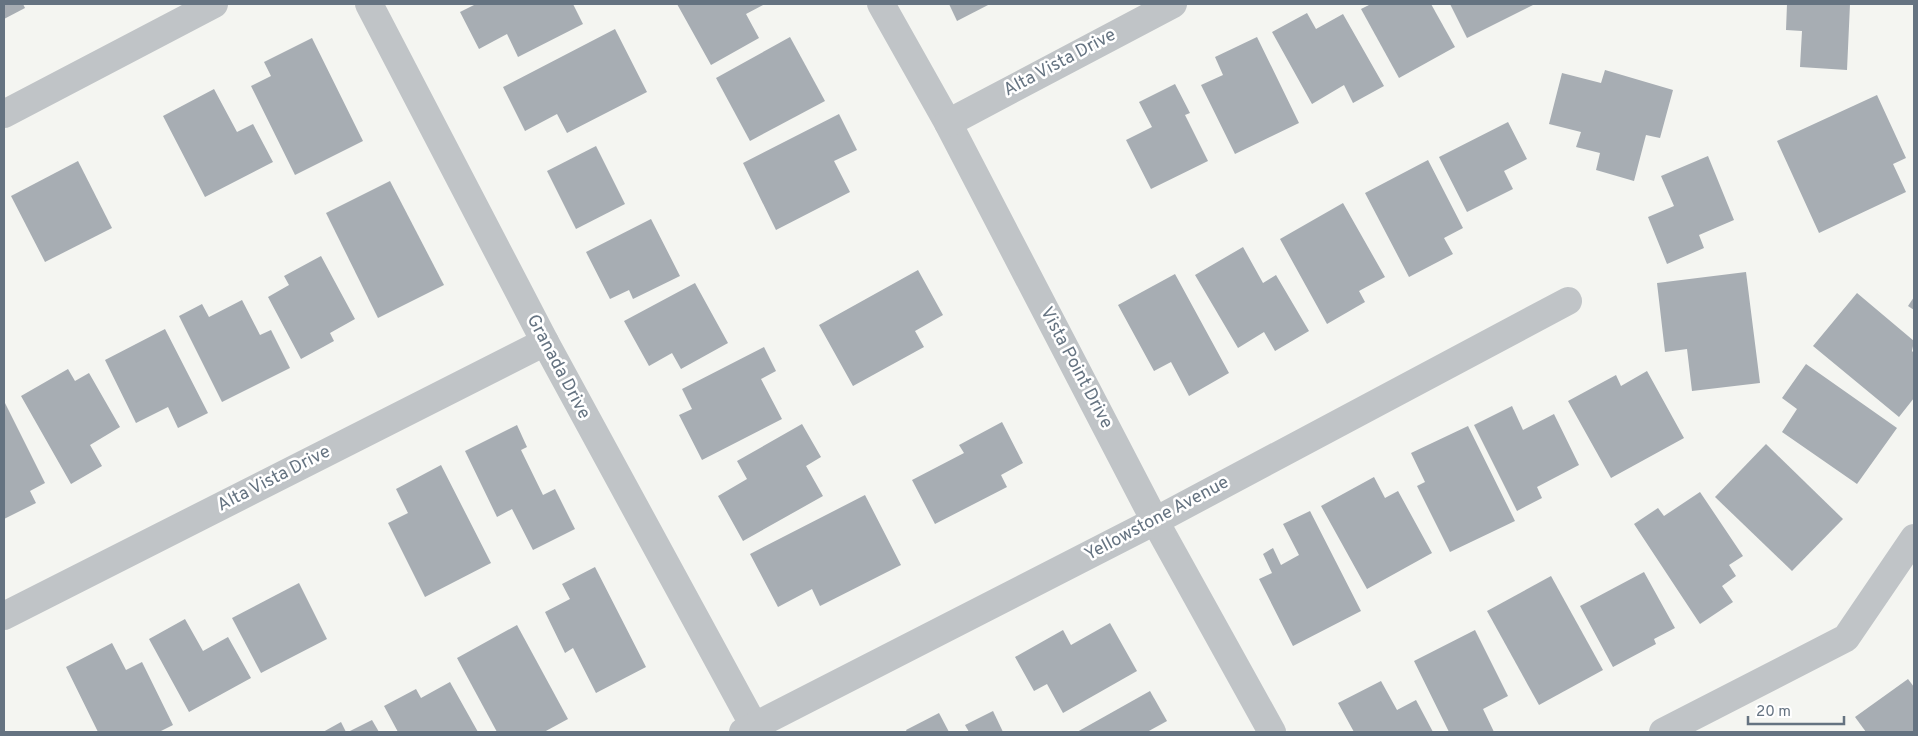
<svg xmlns="http://www.w3.org/2000/svg" width="1918" height="736" font-family="Overpass,sans-serif">
<rect width="100%" height="100%" fill="#f4f5f1"/>
<g fill="#a7adb3">
<path d="M4,4H23L25,8L4,19Z"/>
<path d="M476,4H573L583,24L518,57L507,34L479,49L460,12Z"/>
<path d="M677,4H765L746,14L759,38L711,65Z"/>
<path d="M949,4H990L957,21Z"/>
<path d="M1371,4H1431L1455,47L1399,78L1361,9Z"/>
<path d="M1450,4H1535L1467,38Z"/>
<path d="M1787,4H1850L1847,70L1800,67L1802,31L1786,30Z"/>
<path d="M1307,13L1316,29L1343,14L1384,86L1353,103L1344,85L1312,104L1272,32Z"/>
<path d="M615,29L647,92L567,133L557,114L525,131L503,87Z"/>
<path d="M790,37L825,101L750,141L716,78Z"/>
<path d="M1257,37L1299,123L1235,154L1201,85L1223,75L1215,57Z"/>
<path d="M312,38L363,141L295,175L251,86L271,76L264,62Z"/>
<path d="M1605,70L1673,90L1660,138L1646,135L1634,181L1596,170L1600,153L1576,147L1581,132L1549,124L1562,73L1601,83Z"/>
<path d="M1175,84L1190,113L1185,115L1208,161L1151,189L1126,140L1152,127L1139,102Z"/>
<path d="M214,89L237,132L253,124L273,162L205,197L163,116Z"/>
<path d="M1877,95L1906,158L1893,164L1906,192L1819,233L1777,141Z"/>
<path d="M839,114L857,150L834,161L850,192L776,230L743,163Z"/>
<path d="M1508,122L1527,159L1504,171L1513,189L1467,212L1439,157Z"/>
<path d="M596,146L625,204L576,229L547,171Z"/>
<path d="M1708,156L1734,220L1699,235L1704,248L1667,264L1648,217L1674,206L1661,176Z"/>
<path d="M1428,160L1463,228L1444,238L1453,254L1409,277L1365,193Z"/>
<path d="M78,161L112,228L45,262L11,196Z"/>
<path d="M390,181L444,285L378,318L326,213Z"/>
<path d="M1343,203L1385,277L1359,291L1365,302L1327,324L1280,239Z"/>
<path d="M651,219L680,276L633,299L629,290L610,299L586,252Z"/>
<path d="M1243,247L1263,283L1276,275L1309,331L1275,351L1264,332L1238,348L1195,275Z"/>
<path d="M321,256L355,319L330,333L334,341L301,359L268,297L289,285L284,276Z"/>
<path d="M918,270L943,315L915,331L924,347L853,386L819,325Z"/>
<path d="M1746,272L1760,383L1692,391L1687,349L1665,352L1657,283Z"/>
<path d="M1175,274L1229,373L1189,396L1171,362L1154,371L1118,305Z"/>
<path d="M695,283L728,343L681,369L672,353L649,366L624,321Z"/>
<path d="M1857,293L1914,341L1912,351L1914,353V398L1899,417L1813,346Z"/>
<path d="M1914,297V310L1908,306Z"/>
<path d="M242,300L260,335L271,330L290,368L222,402L179,316L202,304L209,317Z"/>
<path d="M165,329L208,413L178,428L168,407L136,423L105,360Z"/>
<path d="M764,347L776,371L761,379L782,419L702,460L679,415L692,409L682,389Z"/>
<path d="M1806,364L1897,428L1857,484L1782,432L1797,409L1782,398Z"/>
<path d="M68,369L75,381L89,373L120,427L90,445L102,466L71,484L21,396Z"/>
<path d="M1647,371L1684,438L1611,478L1568,401L1616,375L1621,386Z"/>
<path d="M4,401L45,483L30,491L36,503L4,519Z"/>
<path d="M1512,406L1523,430L1554,414L1579,465L1537,487L1542,498L1517,511L1474,425Z"/>
<path d="M1002,422L1023,463L1001,475L1007,487L935,524L912,480L964,453L959,445Z"/>
<path d="M802,424L821,457L806,466L823,496L743,541L718,496L747,479L737,461Z"/>
<path d="M517,425L527,447L521,450L543,495L555,489L575,529L533,550L512,509L497,517L465,451Z"/>
<path d="M1468,426L1515,521L1450,552L1417,486L1425,482L1411,453Z"/>
<path d="M1766,444L1843,519L1792,571L1715,497Z"/>
<path d="M441,465L491,563L425,597L388,523L408,513L396,489Z"/>
<path d="M1374,477L1385,498L1398,491L1432,553L1367,589L1321,506Z"/>
<path d="M1700,492L1743,556L1729,565L1736,576L1722,586L1733,602L1700,624L1634,524L1658,508L1664,516Z"/>
<path d="M865,495L901,565L820,606L812,589L778,607L750,554Z"/>
<path d="M1310,511L1361,611L1293,646L1259,579L1272,573L1263,554L1273,548L1281,565L1299,555L1283,524Z"/>
<path d="M595,567L646,667L596,693L573,648L565,653L545,612L570,599L562,584Z"/>
<path d="M1644,572L1675,628L1654,639L1656,644L1613,667L1580,606Z"/>
<path d="M1551,576L1603,670L1539,705L1487,611Z"/>
<path d="M299,583L327,639L261,673L232,618Z"/>
<path d="M185,619L203,651L228,637L251,678L189,712L149,639Z"/>
<path d="M1110,623L1137,671L1063,713L1047,684L1034,691L1015,657L1063,630L1071,645Z"/>
<path d="M517,625L568,719L544,732H497L457,658Z"/>
<path d="M1475,630L1508,696L1483,709L1494,732H1449L1414,661Z"/>
<path d="M112,643L126,670L142,662L173,725L159,732H98L66,667Z"/>
<path d="M1908,679L1914,687V732H1866L1855,717Z"/>
<path d="M1381,681L1397,710L1416,700L1433,732H1354L1338,703Z"/>
<path d="M450,682L478,732H398L384,706L416,689L421,698Z"/>
<path d="M1150,691L1167,721L1147,732H1077Z"/>
<path d="M993,711L1003,732H969L965,725Z"/>
<path d="M939,713L949,732H907L906,730Z"/>
<path d="M372,720L379,732H348Z"/>
<path d="M341,722L346,732H323Z"/>
</g>
<g fill="none" stroke-linecap="round" stroke-linejoin="round">
<g stroke="#c0c4c7" stroke-width="28">
<path d="M369,4L545,342L754,726"/>
<path d="M881,4L948,123L1155,521L1272,732"/>
<path d="M4,114L214,4"/>
<path d="M948,123L1173,4"/>
<path d="M4,616L545,342"/>
<path d="M743,732L1155,521L1568,301"/>
<path d="M1663,732L1846,638L1914,538"/>
</g>
</g>
<g text-anchor="middle" dominant-baseline="central" stroke-width="5" stroke-linejoin="round" paint-order="stroke">
<g font-size="18" fill="#657381" stroke="#fff">
<text transform="translate(1060 63) rotate(-28)">Alta Vista Drive</text>
<text transform="translate(558 367) rotate(62)">Granada Drive</text>
<text transform="translate(1076 368) rotate(62)">Vista Point Drive</text>
<text transform="translate(274 479) rotate(-27)">Alta Vista Drive</text>
<text transform="translate(1157 519) rotate(-28)">Yellowstone Avenue</text>
</g>
</g>
<rect width="1918" height="736" fill="none" stroke="#657381" stroke-width="10"/>
<path d="M1748 716v8h96v-8" fill="none" stroke="#657381" stroke-width="2.5"/>
<text x="1756" y="716" font-size="15" fill="#657381" stroke="#ffffff" stroke-width="4" paint-order="stroke">20 m</text>
</svg>
